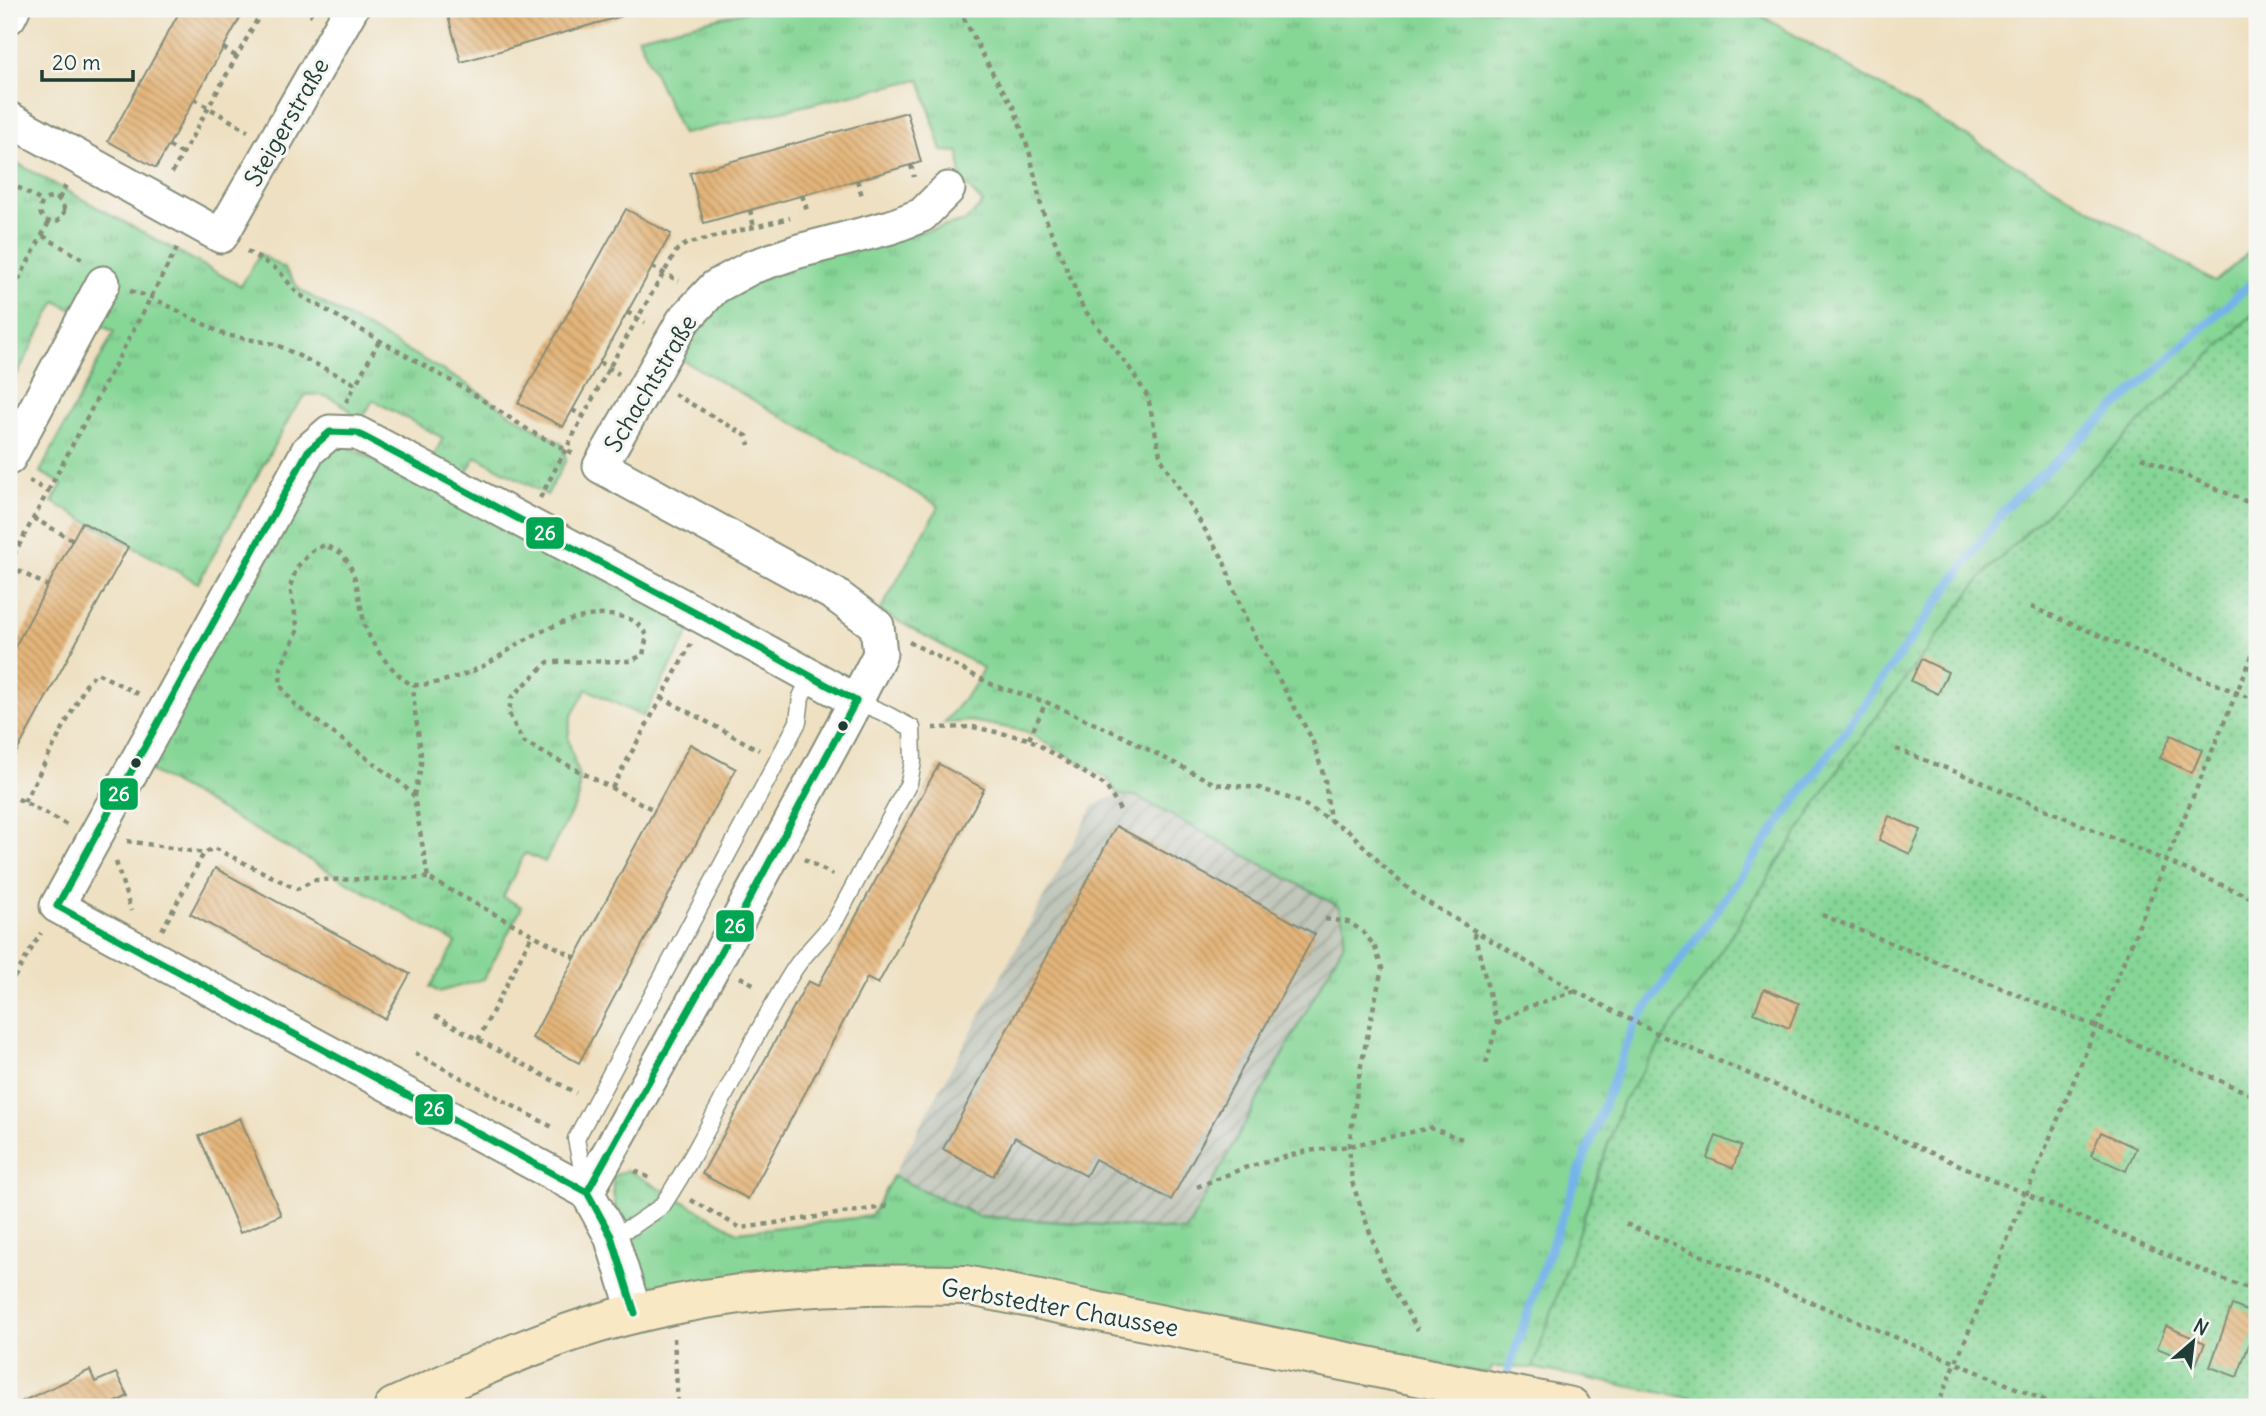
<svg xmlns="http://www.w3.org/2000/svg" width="2266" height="1416" font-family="Delius,sans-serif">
<defs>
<pattern id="industrial-furrows" width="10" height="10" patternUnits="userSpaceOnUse" patternTransform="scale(1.75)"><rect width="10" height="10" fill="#c1c6ba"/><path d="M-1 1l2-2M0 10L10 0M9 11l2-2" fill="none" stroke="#9ca298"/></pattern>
<pattern id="grass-tufts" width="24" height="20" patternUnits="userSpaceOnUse" patternTransform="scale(1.75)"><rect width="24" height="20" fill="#86d696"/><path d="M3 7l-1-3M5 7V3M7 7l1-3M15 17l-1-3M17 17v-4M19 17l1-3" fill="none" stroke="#6daf7b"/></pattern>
<pattern id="garden-dots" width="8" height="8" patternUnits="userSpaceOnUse" patternTransform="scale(1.75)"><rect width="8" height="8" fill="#86d696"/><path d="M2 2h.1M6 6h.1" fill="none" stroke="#6daf7b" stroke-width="1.8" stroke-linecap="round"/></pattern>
<pattern id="building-back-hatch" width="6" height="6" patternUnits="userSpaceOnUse" patternTransform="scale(1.75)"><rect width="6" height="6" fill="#e4b57a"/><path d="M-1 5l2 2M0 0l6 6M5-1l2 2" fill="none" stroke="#b89465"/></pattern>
</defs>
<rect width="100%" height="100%" fill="#f6f6f2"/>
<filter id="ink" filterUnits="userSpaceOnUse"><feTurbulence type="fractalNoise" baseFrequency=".0143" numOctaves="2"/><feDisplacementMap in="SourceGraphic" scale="14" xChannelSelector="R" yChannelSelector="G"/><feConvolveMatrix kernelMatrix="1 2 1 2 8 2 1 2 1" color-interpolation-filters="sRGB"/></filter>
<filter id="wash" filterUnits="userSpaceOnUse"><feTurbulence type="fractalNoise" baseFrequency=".00686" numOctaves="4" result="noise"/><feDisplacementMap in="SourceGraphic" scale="28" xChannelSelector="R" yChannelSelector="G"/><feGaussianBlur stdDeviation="1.57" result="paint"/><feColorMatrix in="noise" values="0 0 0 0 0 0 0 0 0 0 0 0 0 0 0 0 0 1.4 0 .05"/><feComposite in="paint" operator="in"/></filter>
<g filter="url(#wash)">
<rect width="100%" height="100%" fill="#eee0c1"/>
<path fill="url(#industrial-furrows)" d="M1118,795L1136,796L1338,907L1345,927L1343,943L1186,1231L978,1216L893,1176L1094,805Z"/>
<g fill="url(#grass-tufts)" stroke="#528a65" stroke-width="2">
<path d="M756,9H1750L2215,282L2257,245V310L1985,573L1850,752L1622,1103L1533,1368L1492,1367L1489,1374L1077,1292L664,1295L647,1288C633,1253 610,1214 613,1176L627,1170L738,1232L871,1216L893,1176L978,1216L1186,1231L1343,944L1345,927L1338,906L1136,796L1118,795L1108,779L1025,731L970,721L944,723L974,686L983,668L880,611L939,506L674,355L706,311L785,264L966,221L983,203L961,180L959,152L942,151L920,79L682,134L638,37Z"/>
<path d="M9,159L241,286L260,254L285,269L300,290L472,387L506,411L562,444L566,460L547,495L476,456L464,477L431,461L443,438L373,400L360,423C348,405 328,392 306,395L292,413L198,583L52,502L62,484L40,472L114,332L56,301L9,389Z"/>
<path d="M343,444L694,624L643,717L587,689L571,717L568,739L579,777V797L545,862L525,853L503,897L522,907L484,979L439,992L430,987L456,943L146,768L321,454Z"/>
</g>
<path fill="url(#garden-dots)" stroke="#528a65" stroke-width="2" d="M2257,310V1407H1736L1533,1368L1622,1103L1850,752L1985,573Z"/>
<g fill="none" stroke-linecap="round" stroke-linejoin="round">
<path stroke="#74b4e8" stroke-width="9" d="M1504,1384L1541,1274L1634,1025L2006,507L2257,278"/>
</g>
<g id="blocks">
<g fill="url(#building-back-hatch)">
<path d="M181,9H245L156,168L108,141Z"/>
<path d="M446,9H621L622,16L461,62Z"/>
<path d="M907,112L921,162L704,223L690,173Z"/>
<path d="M626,209L671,234L563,427L518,403Z"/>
<path d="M82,522L128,547L9,766V658Z"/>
<path d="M1921,659L1948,672L1938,694L1911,681Z"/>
<path d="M2171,735L2202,750L2192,773L2160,758Z"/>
<path d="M690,744L736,769L579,1063L532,1038Z"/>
<path d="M939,764L984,789L878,984L867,978L748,1199L702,1174L808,981L818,986Z"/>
<path d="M1889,816L1921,830L1910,854L1879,840Z"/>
<path d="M1116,826L1315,934L1171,1200L1095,1159L1086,1176L1015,1137L993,1176L943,1149Z"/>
<path d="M215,868L410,974L385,1019L190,914Z"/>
<path d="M1764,989L1799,1003L1789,1028L1754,1013Z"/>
<path d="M240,1118L281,1215L240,1233L199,1136Z"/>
<path d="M2101,1132L2136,1148L2126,1171L2091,1155Z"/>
<path d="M1716,1136L1741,1146L1733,1168L1707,1158Z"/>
<path d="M2232,1305L2257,1315V1323L2237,1377L2210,1367Z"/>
<path d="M2166,1326L2205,1343L2196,1364L2157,1348Z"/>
<path d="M90,1370L95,1382L116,1373L128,1396L107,1407H10Z"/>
</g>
</g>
</g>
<g filter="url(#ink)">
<use href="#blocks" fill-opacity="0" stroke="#868e7a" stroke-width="2"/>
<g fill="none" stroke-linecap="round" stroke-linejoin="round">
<defs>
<g id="service">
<path d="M586,1189L576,1139L798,722L801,697L811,676"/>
<path d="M611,1236L633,1226L662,1206C712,1130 746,1045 795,968C807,950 823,937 836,919L909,783L913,762L912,728L882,712L856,701"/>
</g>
<g id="minor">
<path d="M9,17L13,9"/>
<path d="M9,119L221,236L351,9"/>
<path d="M9,458L103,283"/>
<path d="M856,701L880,654L877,626L834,594L600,466L683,321L715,287L752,267L799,251L891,227L922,215L948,189"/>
<path d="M587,1192L715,963L856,701L705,618L357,433L330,432L308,451L57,906L587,1192L611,1236L635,1313"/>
</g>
<path id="secondary" d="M394,1407C473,1371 552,1333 637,1313C745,1286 853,1283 965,1285L1571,1407"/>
</defs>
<use href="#service" stroke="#868e7a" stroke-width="19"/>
<use href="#minor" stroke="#868e7a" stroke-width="37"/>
<use href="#secondary" stroke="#868e7a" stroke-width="42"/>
<g stroke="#868e7a" stroke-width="4.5" stroke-dasharray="5 5" stroke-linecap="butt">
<path d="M301,9L312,15"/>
<path d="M959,9L993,74L1014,108L1030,154L1042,210L1083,308L1129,367L1148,397L1161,459L1222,557L1245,618L1312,739L1325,780L1330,820"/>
<path d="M223,48L237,57"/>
<path d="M194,99L248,131"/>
<path d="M169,146L183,154"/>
<path d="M911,165L914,177"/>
<path d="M172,173L263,9"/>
<path d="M857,180L863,199"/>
<path d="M9,182L43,202"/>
<path d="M802,195L808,213"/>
<circle cx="52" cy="210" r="12"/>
<path d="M59,199L66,185"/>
<path d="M750,210L754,227"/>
<path d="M43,236L84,260"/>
<path d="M247,251L278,270L298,294L467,390L530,431L574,454"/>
<path d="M652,267L679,281"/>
<path d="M130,291L151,297L225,335L275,344L356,384L379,341"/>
<path d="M9,298L49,222"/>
<path d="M627,312L645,323"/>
<path d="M599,362L619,374"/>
<path d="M674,394L747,436L749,445"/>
<path d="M346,402L356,384"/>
<path d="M572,410L584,416"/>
<path d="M2141,457L2257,506"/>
<path d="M48,491L177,248"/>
<path d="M540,498L609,368L677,250L686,244L790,218"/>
<path d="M33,518L73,540"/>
<path d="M9,564L48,491L29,481"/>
<path d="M9,566L48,586"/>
<path d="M2031,607L2257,701"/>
<path d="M9,638L17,642"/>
<path d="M909,642L995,686L1046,702L1122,736L1215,784L1259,788L1300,802L1350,832L1390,873L1417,896L1575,991L1664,1037L2227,1281L2257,1291"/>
<path d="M661,697L759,750"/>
<path d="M933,728L973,727L1029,739L1106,786L1121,812"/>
<path d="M1029,739L1046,702"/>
<path d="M1896,749L1977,780L2257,900"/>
<path d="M612,788L691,644"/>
<path d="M9,794L67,825"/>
<path d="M414,795C416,785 421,773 421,762C421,736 412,711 414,685"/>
<path d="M24,802L88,681L97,673L138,694"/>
<path d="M127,841L204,853"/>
<path d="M804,859L833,875"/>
<path d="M116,862L131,911"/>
<path d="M1822,915L2097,1027L2257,1097"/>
<path d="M1325,919L1348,922L1361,930L1374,945L1382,968L1360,1070L1349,1146L1352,1182L1385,1275L1418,1330"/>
<path d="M162,930L204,853L214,848L297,889L315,880L428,878"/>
<path d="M1474,933L1497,1024L1486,1064"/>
<path d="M576,958L428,878L414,796L402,784L295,705L280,685L281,667L298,630L290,587L297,567L312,551L324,545C328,547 335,549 339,552C358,566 359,605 365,626C371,642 382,659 395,671C401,677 408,685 417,685C435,685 462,676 479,668C495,661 509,649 525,640C556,623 597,606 632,620C638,623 643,630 647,635L643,655L630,661L548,662L511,698L509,714L523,742L654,810"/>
<path d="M740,977L757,986"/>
<path d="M9,986L41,933"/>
<path d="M435,1016L576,1093"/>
<path d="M1497,1024L1522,1009L1575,991"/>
<path d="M478,1040L532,935"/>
<path d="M415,1053L556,1129"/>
<path d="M635,1171L652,1179"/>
<path d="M1197,1187L1244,1168L1307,1151L1349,1146L1430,1128L1462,1139"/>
<path d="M691,1200L741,1228L891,1206"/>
<path d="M1626,1224L2061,1407"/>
<path d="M674,1338L678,1407"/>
<path d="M1937,1407L2257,644"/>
</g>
<use href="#service" stroke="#fff" stroke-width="16"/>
<use href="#minor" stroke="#fff" stroke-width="33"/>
<use href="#secondary" stroke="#f8e8c3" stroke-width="38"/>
<defs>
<path id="bus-1" d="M587,1192L715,963L856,701L705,618L357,433L330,432L308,451L57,906L587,1192L611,1236L635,1313"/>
</defs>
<use href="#bus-1" stroke="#f6f6f2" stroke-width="12"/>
<use href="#bus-1" stroke="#00a651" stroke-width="7"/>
</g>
</g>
<g fill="#1f3d34" stroke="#f6f6f2" stroke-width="2.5">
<circle cx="843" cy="726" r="6"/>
<circle cx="136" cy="763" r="6"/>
</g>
<g text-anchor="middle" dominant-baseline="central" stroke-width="6" stroke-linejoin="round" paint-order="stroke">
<g font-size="24" fill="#1f3d34" stroke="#f6f6f2">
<text transform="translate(286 122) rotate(-60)">Steigerstraße</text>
<text transform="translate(650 383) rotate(-59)">Schachtstraße</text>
<text transform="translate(1060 1307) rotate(10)">Gerbstedter Chaussee</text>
</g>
</g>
<g stroke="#f6f6f2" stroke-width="2.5">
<rect x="525" y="516" width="40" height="34" rx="7" fill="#00a651"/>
<rect x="99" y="777" width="40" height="34" rx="7" fill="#00a651"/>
<rect x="715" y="909" width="40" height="34" rx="7" fill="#00a651"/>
<rect x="414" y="1093" width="40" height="33" rx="7" fill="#00a651"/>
</g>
<g font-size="19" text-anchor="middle" font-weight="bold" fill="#fff">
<text x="545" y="540">26</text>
<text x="119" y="801">26</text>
<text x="735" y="933">26</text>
<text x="434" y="1116">26</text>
</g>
<rect width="2266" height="1416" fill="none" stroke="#f6f6f2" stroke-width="35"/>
<g transform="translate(2193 1342) rotate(28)" stroke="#f6f6f2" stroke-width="5" paint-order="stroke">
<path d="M0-5L12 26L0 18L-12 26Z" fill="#1f3d34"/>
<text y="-10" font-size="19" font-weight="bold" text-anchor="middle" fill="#1f3d34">N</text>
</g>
<path d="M42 70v10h91v-10" fill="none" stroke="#1f3d34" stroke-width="3.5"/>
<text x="52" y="70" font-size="21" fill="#1f3d34" stroke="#f6f6f2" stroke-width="5" paint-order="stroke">20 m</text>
</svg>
